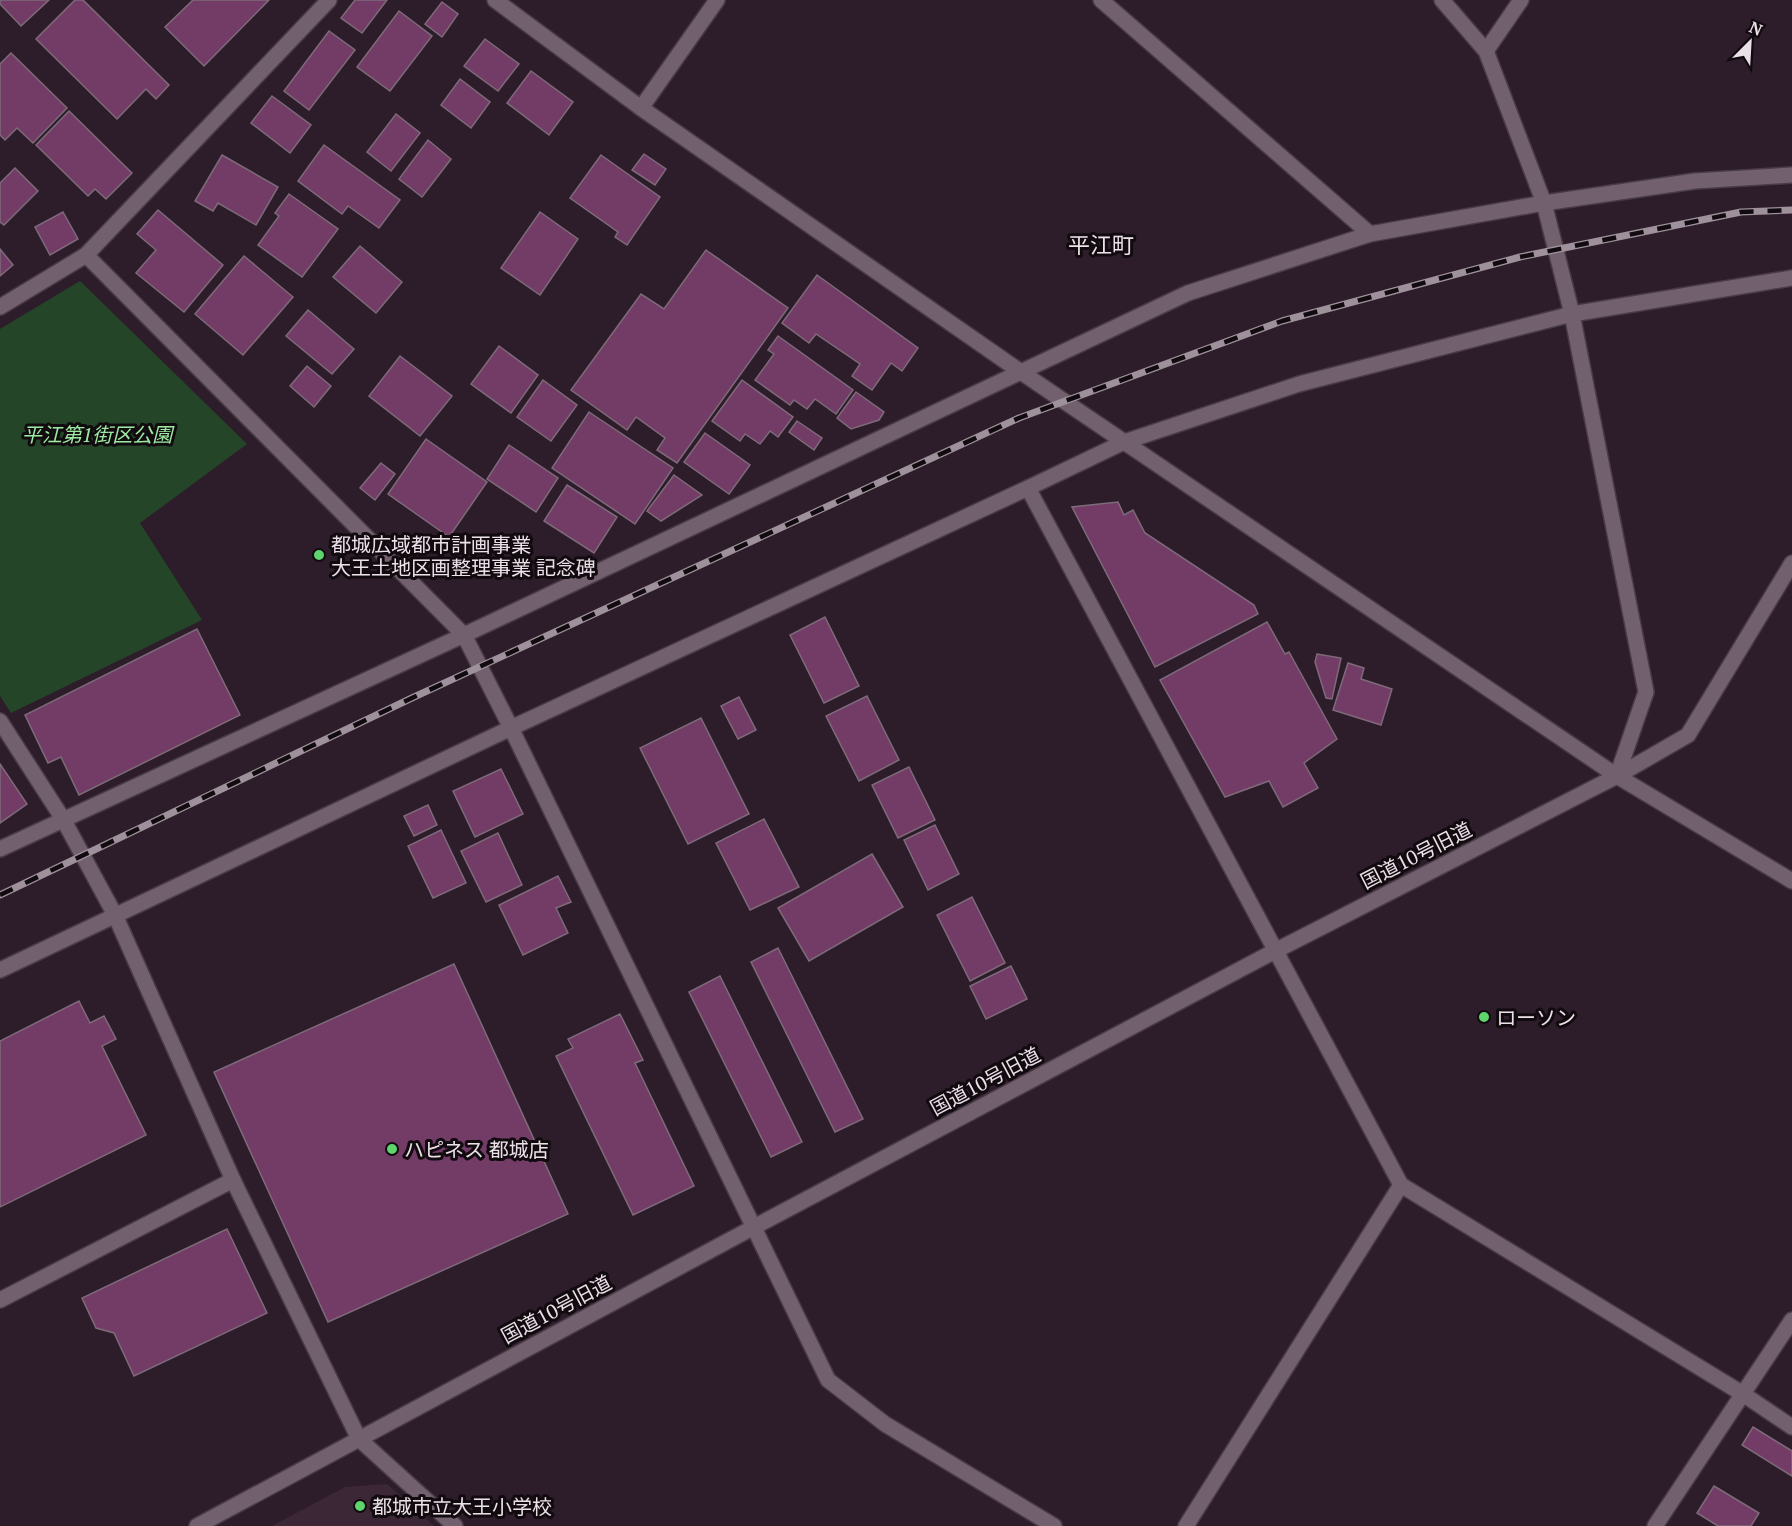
<svg xmlns="http://www.w3.org/2000/svg" width="1792" height="1526" font-family="'PT Serif','Noto Sans JP',serif">
<rect width="100%" height="100%" fill="#2d1d2a"/>
<path fill="#3c2737" d="M387,1484L434,1526H272L345,1487Z"/>
<path fill="#244527" d="M80,281L247,444L140,523L202,620L11,713L0,696V329Z"/>
<g fill="#723c67" stroke="#7e6a79" stroke-width="1.5">
<path d="M0,0H49L21,26L0,4Z"/>
<path d="M75,0H83L169,85L156,99L146,89L117,119L36,39Z"/>
<path d="M193,0H269L204,66L165,27Z"/>
<path d="M355,0H387L362,33L341,18Z"/>
<path d="M442,2L458,14L442,37L425,24Z"/>
<path d="M399,11L432,36L390,91L357,67Z"/>
<path d="M329,31L355,50L309,110L284,91Z"/>
<path d="M485,39L519,64L498,91L464,66Z"/>
<path d="M11,53L67,108L33,143L17,128L5,140L0,135V64Z"/>
<path d="M531,71L573,102L549,135L507,103Z"/>
<path d="M460,79L490,102L471,128L441,105Z"/>
<path d="M272,96L311,125L290,153L251,123Z"/>
<path d="M69,111L132,173L106,199L95,189L88,196L36,145Z"/>
<path d="M396,114L420,133L391,171L367,152Z"/>
<path d="M428,140L451,159L422,197L399,179Z"/>
<path d="M324,145L400,200L379,228L348,206L342,214L298,181Z"/>
<path d="M644,154L666,169L655,185L632,170Z"/>
<path d="M222,155L278,187L256,225L218,203L213,211L195,201Z"/>
<path d="M601,155L660,197L627,245L615,237L618,232L570,198Z"/>
<path d="M15,168L38,191L4,225L0,222V183Z"/>
<path d="M289,194L338,229L302,277L258,245L279,216L275,213Z"/>
<path d="M158,210L223,265L184,312L136,273L156,250L137,234Z"/>
<path d="M63,212L78,239L50,255L35,227Z"/>
<path d="M540,212L578,239L540,295L501,268Z"/>
<path d="M360,246L402,282L376,313L333,277Z"/>
<path d="M0,249L13,265L0,276Z"/>
<path d="M706,250L788,308L677,463L657,450L665,438L636,417L627,430L571,390L641,294L664,309Z"/>
<path d="M244,256L293,297L243,355L195,314Z"/>
<path d="M817,275L918,348L902,371L891,363L872,390L852,376L860,364L816,334L809,343L782,323Z"/>
<path d="M308,310L354,349L332,374L286,336Z"/>
<path d="M778,336L853,390L836,414L815,399L807,409L794,400L790,405L755,380L774,354L768,350Z"/>
<path d="M499,346L538,375L511,413L471,384Z"/>
<path d="M400,356L452,396L420,436L369,396Z"/>
<path d="M307,366L331,386L314,407L290,386Z"/>
<path d="M543,380L577,405L551,441L517,417Z"/>
<path d="M742,380L793,417L778,437L770,431L760,444L745,434L740,441L712,421Z"/>
<path d="M856,392L884,412L879,420L851,429L837,418Z"/>
<path d="M589,412L673,468L635,524L552,468Z"/>
<path d="M797,421L822,438L814,450L789,432Z"/>
<path d="M705,433L750,465L729,494L684,462Z"/>
<path d="M426,439L487,482L449,537L388,494Z"/>
<path d="M509,445L558,478L536,512L487,479Z"/>
<path d="M381,463L395,474L375,500L360,488Z"/>
<path d="M674,475L702,495L661,521L647,511Z"/>
<path d="M567,485L617,517L594,553L544,521Z"/>
<path d="M1118,502L1124,515L1133,510L1145,533L1254,605L1258,614L1155,667L1072,507Z"/>
<path d="M825,617L859,686L824,703L790,635Z"/>
<path d="M1267,622L1285,654L1289,652L1337,739L1304,763L1318,788L1283,807L1269,781L1225,797L1160,680Z"/>
<path d="M197,629L240,715L79,795L61,757L48,763L25,715Z"/>
<path d="M1317,654L1341,658L1332,699L1326,698L1315,662Z"/>
<path d="M1348,663L1364,668L1361,679L1392,689L1381,725L1333,710Z"/>
<path d="M867,696L899,760L859,781L826,716Z"/>
<path d="M739,697L756,730L738,739L721,706Z"/>
<path d="M701,718L749,814L688,844L640,748Z"/>
<path d="M0,764L27,804L0,823Z"/>
<path d="M909,767L935,820L898,838L872,785Z"/>
<path d="M501,769L523,814L475,837L453,791Z"/>
<path d="M428,805L437,825L414,836L404,816Z"/>
<path d="M764,819L799,887L750,910L716,843Z"/>
<path d="M935,825L959,874L928,890L904,840Z"/>
<path d="M441,830L466,883L433,898L408,846Z"/>
<path d="M498,833L522,885L486,902L461,851Z"/>
<path d="M872,854L903,907L809,961L778,908Z"/>
<path d="M558,876L571,902L556,908L568,933L523,955L499,905Z"/>
<path d="M972,897L1005,963L970,981L937,915Z"/>
<path d="M778,948L863,1119L835,1132L751,962Z"/>
<path d="M454,964L568,1214L328,1322L214,1072Z"/>
<path d="M1011,966L1027,999L986,1019L970,986Z"/>
<path d="M720,976L802,1142L771,1157L689,992Z"/>
<path d="M79,1001L90,1023L104,1016L116,1039L102,1046L146,1135L0,1207V1041Z"/>
<path d="M620,1014L643,1060L635,1063L694,1186L633,1215L556,1056L573,1048L568,1039Z"/>
<path d="M227,1229L267,1313L134,1376L114,1333L96,1328L82,1298Z"/>
<path d="M1753,1427L1792,1451V1476L1742,1445Z"/>
<path d="M1714,1486L1759,1513L1751,1526H1718L1697,1513Z"/>
</g>
<g fill="none" stroke-linecap="round" stroke-linejoin="round">
<defs>
<g id="minor">
<path d="M1101,0L1370,234"/>
<path d="M1442,0L1486,51L1544,203L1572,314L1646,692L1617,776"/>
<path d="M1486,51L1521,0"/>
<path d="M641,108L717,0"/>
<path d="M86,255L464,635L511,728L828,1380L885,1424L1054,1526"/>
<path d="M0,307L86,255L329,0"/>
<path d="M1028,488L1401,1185L1743,1394L1792,1427"/>
<path d="M0,721L63,819L115,915L233,1180L359,1439L455,1526"/>
<path d="M1617,776L1688,735L1792,563"/>
<path d="M0,849L464,635L1188,293L1370,234L1544,203L1695,181L1792,175"/>
<path d="M0,970L511,728L1028,488L1124,442L1299,384L1572,314L1792,278"/>
<path d="M0,1300L233,1180"/>
<path d="M1186,1526L1401,1185"/>
<path d="M1655,1526L1792,1320"/>
</g>
<g id="tertiary">
<path d="M495,0L641,108L1021,372L1617,776L1792,881"/>
<path d="M197,1526L754,1227L1275,951L1617,776"/>
</g>
</defs>
<use href="#minor" stroke="#483b45" stroke-width="18"/>
<use href="#tertiary" stroke="#483b45" stroke-width="18"/>
<use href="#minor" stroke="#73606e" stroke-width="15"/>
<use href="#tertiary" stroke="#73606e" stroke-width="15"/>
<defs>
<path id="rail" d="M0,895L414,697L1019,418L1282,321L1520,257L1741,212L1792,210"/>
</defs>
<use href="#rail" stroke="#9e919b" stroke-width="7"/>
<use href="#rail" stroke="#110a0f" stroke-width="4.5" stroke-dasharray="14" stroke-linecap="butt"/>
</g>
<g fill="#5dd56c" stroke="#110a0f" stroke-width="2">
<circle cx="319" cy="555" r="6"/>
<circle cx="1484" cy="1017" r="6"/>
<circle cx="392" cy="1149" r="6"/>
<circle cx="360" cy="1506" r="6"/>
</g>
<g text-anchor="middle" dominant-baseline="central" stroke-width="6" stroke-linejoin="round" paint-order="stroke">
<g font-size="20" font-style="italic" fill="#9ceaa2" stroke="#110a0f">
<text x="97" y="434">平江第1街区公園</text>
</g>
<g font-size="20" fill="#ebe0e8" stroke="#110a0f" text-anchor="start">
<text x="331" y="544">都城広域都市計画事業<tspan x="331" dy="23">大王土地区画整理事業 記念碑</tspan></text>
<text x="1496" y="1017">ローソン</text>
<text x="404" y="1149">ハピネス 都城店</text>
<text x="372" y="1506">都城市立大王小学校</text>
</g>
<g font-size="20" fill="#ebe0e8" stroke="#110a0f">
<text transform="translate(1416 855) rotate(-27)">国道10号旧道</text>
<text transform="translate(985 1081) rotate(-28)">国道10号旧道</text>
<text transform="translate(556 1309) rotate(-28)">国道10号旧道</text>
</g>
<g font-size="22" fill="#ebe0e8" stroke="#110a0f">
<text x="1101" y="244">平江町</text>
</g>
</g>
<g transform="translate(1750 42) rotate(24)" stroke="#110a0f" stroke-width="4.5" paint-order="stroke">
<path d="M0-4.5L10 22L0 15L-10 22Z" fill="#ebe0e8"/>
<text y="-9" font-size="16" font-weight="bold" text-anchor="middle" fill="#ebe0e8">N</text>
</g>
</svg>
